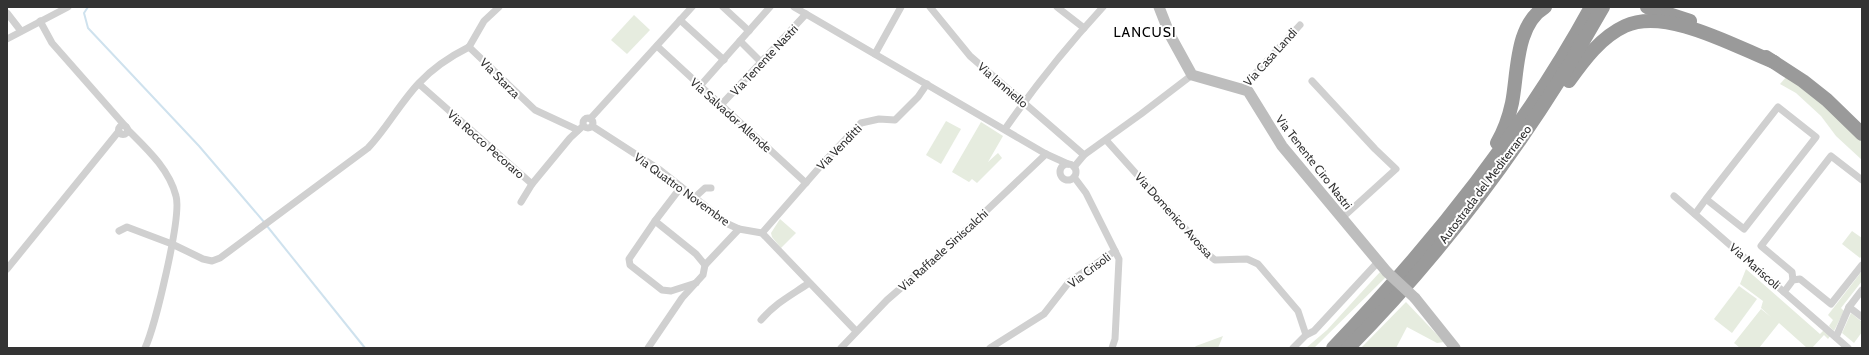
<svg xmlns="http://www.w3.org/2000/svg" width="1869" height="355" font-family="Cabin,sans-serif">
<rect width="100%" height="100%" fill="#fff"/>
<g fill="#e6ecdf">
<path d="M634,15L650,30L627,54L611,40Z"/>
<path d="M1788,75L1823,104L1862,141V160L1836,136L1821,116L1796,93L1780,84Z"/>
<path d="M946,121L961,129L941,164L926,155Z"/>
<path d="M981,122L1003,136L988,162L998,153L1002,158L977,183L972,179L969,182L952,172Z"/>
<path d="M780,219L796,233L781,248L772,237L771,233Z"/>
<path d="M1852,231L1862,238V256L1860,258L1842,244Z"/>
<path d="M1746,269L1820,334L1824,330L1831,335L1828,339L1824,335L1812,348H1807L1779,323L1759,348H1740L1734,343L1761,309L1771,317L1761,308L1763,301L1740,284Z"/>
<path d="M1862,271V281L1841,308L1844,311L1834,331L1829,326L1833,320L1828,315Z"/>
<path d="M1380,272L1386,277L1314,348H1306L1327,330Z"/>
<path d="M1739,286L1757,299L1732,333L1714,319Z"/>
<path d="M1406,302L1444,342L1437,343L1407,327L1396,348H1361Z"/>
<path d="M1851,313L1862,322V332L1854,343L1842,333Z"/>
<path d="M1223,336L1218,348H1194L1196,346Z"/>
</g>
<g fill="none" stroke-linecap="round" stroke-linejoin="round">
<g stroke="#cfe2ee" stroke-width="2">
<path d="M88,7L84,13L88,28L199,146L264,222"/>
<path d="M267,226L365,348"/>
</g>
<g stroke="#d0d0d0" stroke-width="7">
<path d="M723,7L749,31"/>
<path d="M794,7L1046,154L1068,164"/>
<path d="M930,7L970,56L1084,155"/>
<path d="M1057,7L1084,28"/>
<path d="M7,13L21,31"/>
<path d="M680,20L724,60"/>
<path d="M40,21L52,43L126,127"/>
<path d="M7,39L68,7"/>
<path d="M740,41L761,62"/>
<path d="M657,46L806,183"/>
<path d="M469,47L535,110L578,130"/>
<path d="M469,47L484,21L499,7"/>
<path d="M875,54L901,7"/>
<path d="M1312,81L1375,149L1396,169L1342,218"/>
<path d="M419,84L532,184L570,138L583,126"/>
<path d="M700,86L770,7"/>
<path d="M1241,89L1300,25"/>
<path d="M721,105L806,14"/>
<circle cx="588" cy="123" r="5"/>
<path d="M590,119L692,7"/>
<circle cx="123" cy="130" r="4.5"/>
<path d="M592,126L660,170L728,224L739,229L762,233L856,331"/>
<path d="M1005,129C1035,86 1068,45 1103,7"/>
<path d="M128,130C147,149 169,169 176,196C182,216 155,327 145,348"/>
<path d="M1106,140L1210,256L1215,260L1247,259L1258,264L1298,311L1306,335L1314,331L1378,262"/>
<circle cx="1068" cy="172" r="8"/>
<path d="M1074,167L1084,155L1141,114L1192,75"/>
<path d="M1074,177L1086,193L1119,259L1115,339L1112,348"/>
<path d="M1674,196L1848,348"/>
<path d="M694,198L705,188H711"/>
<path d="M521,202L532,184"/>
<path d="M1695,214L1706,199L1778,107L1816,137L1744,229L1706,199"/>
<path d="M655,221L629,259L630,265L662,290L671,291L696,283"/>
<path d="M119,231L127,227L172,244L203,259L212,261L220,258L368,148C387,128 400,103 419,83C433,68 451,56 469,47"/>
<path d="M762,233L825,161L861,123L879,119L895,120L918,97L927,84"/>
<path d="M705,265L739,229"/>
<path d="M7,269L119,131"/>
<path d="M1793,280L1792,272L1761,246L1831,156L1862,180"/>
<path d="M1784,292L1793,280L1800,279L1831,304L1862,265"/>
<path d="M1849,307L1862,317"/>
<path d="M761,320C777,302 790,296 809,283"/>
<path d="M1836,337L1849,307L1862,290"/>
<path d="M648,348L682,298L703,275L705,265L696,254L655,221L681,187"/>
<path d="M841,348L887,300L946,249L1046,154"/>
<path d="M990,348L1044,314L1069,282L1115,251"/>
<path d="M1293,348L1306,335"/>
</g>
<g stroke="#bdbdbd" stroke-width="11">
<path d="M1159,7L1170,35L1192,75L1248,91L1282,146L1387,272"/>
<path d="M1415,298L1455,348"/>
</g>
<g stroke="#9a9a9a" stroke-width="14">
<path d="M1647,7L1690,21"/>
<path d="M1766,57L1803,81L1827,100L1862,134"/>
<path d="M1569,81C1584,60 1601,37 1625,26C1666,7 1736,47 1774,62"/>
<path d="M1497,143C1504,131 1509,117 1512,103C1518,73 1515,25 1545,7"/>
<path d="M1333,348C1432,245 1522,133 1591,7"/>
<path d="M1348,348C1448,247 1533,131 1603,7"/>
</g>
<path stroke="#bdbdbd" stroke-width="11" d="M1387,272L1415,298"/>
</g>
<g text-anchor="middle" dominant-baseline="central" stroke-width="4" stroke-linejoin="round" paint-order="stroke">
<g font-size="12" fill="#333" stroke="#fff">
<text transform="translate(1270 57) rotate(-48)">Via Casa Landi</text>
<text transform="translate(764 60) rotate(-47)">Via Tenente Nastri</text>
<text transform="translate(500 78) rotate(45)">Via Starza</text>
<text transform="translate(1003 85) rotate(41)">Via Ianniello</text>
<text transform="translate(731 115) rotate(42)">Via Salvador Allende</text>
<text transform="translate(486 144) rotate(41)">Via Rocco Pecoraro</text>
<text transform="translate(839 147) rotate(-46)">Via Venditti</text>
<text transform="translate(1314 162) rotate(52)">Via Tenente Ciro Nastri</text>
<text transform="translate(1485 184) rotate(-53)">Autostrada del Mediterraneo</text>
<text transform="translate(682 189) rotate(36)">Via Quattro Novembre</text>
<text transform="translate(1174 215) rotate(48)">Via Domenico Avossa</text>
<text transform="translate(943 250) rotate(-42)">Via Raffaele Siniscalchi</text>
<text transform="translate(1755 266) rotate(41)">Via Mariscoli</text>
<text transform="translate(1089 270) rotate(-37)">Via Crisoli</text>
</g>
<g font-size="14" letter-spacing="1" fill="#000" stroke="#fff">
<text x="1145" y="32">LANCUSI</text>
</g>
</g>
<rect width="1869" height="355" fill="none" stroke="#333333" stroke-width="16"/>
</svg>
